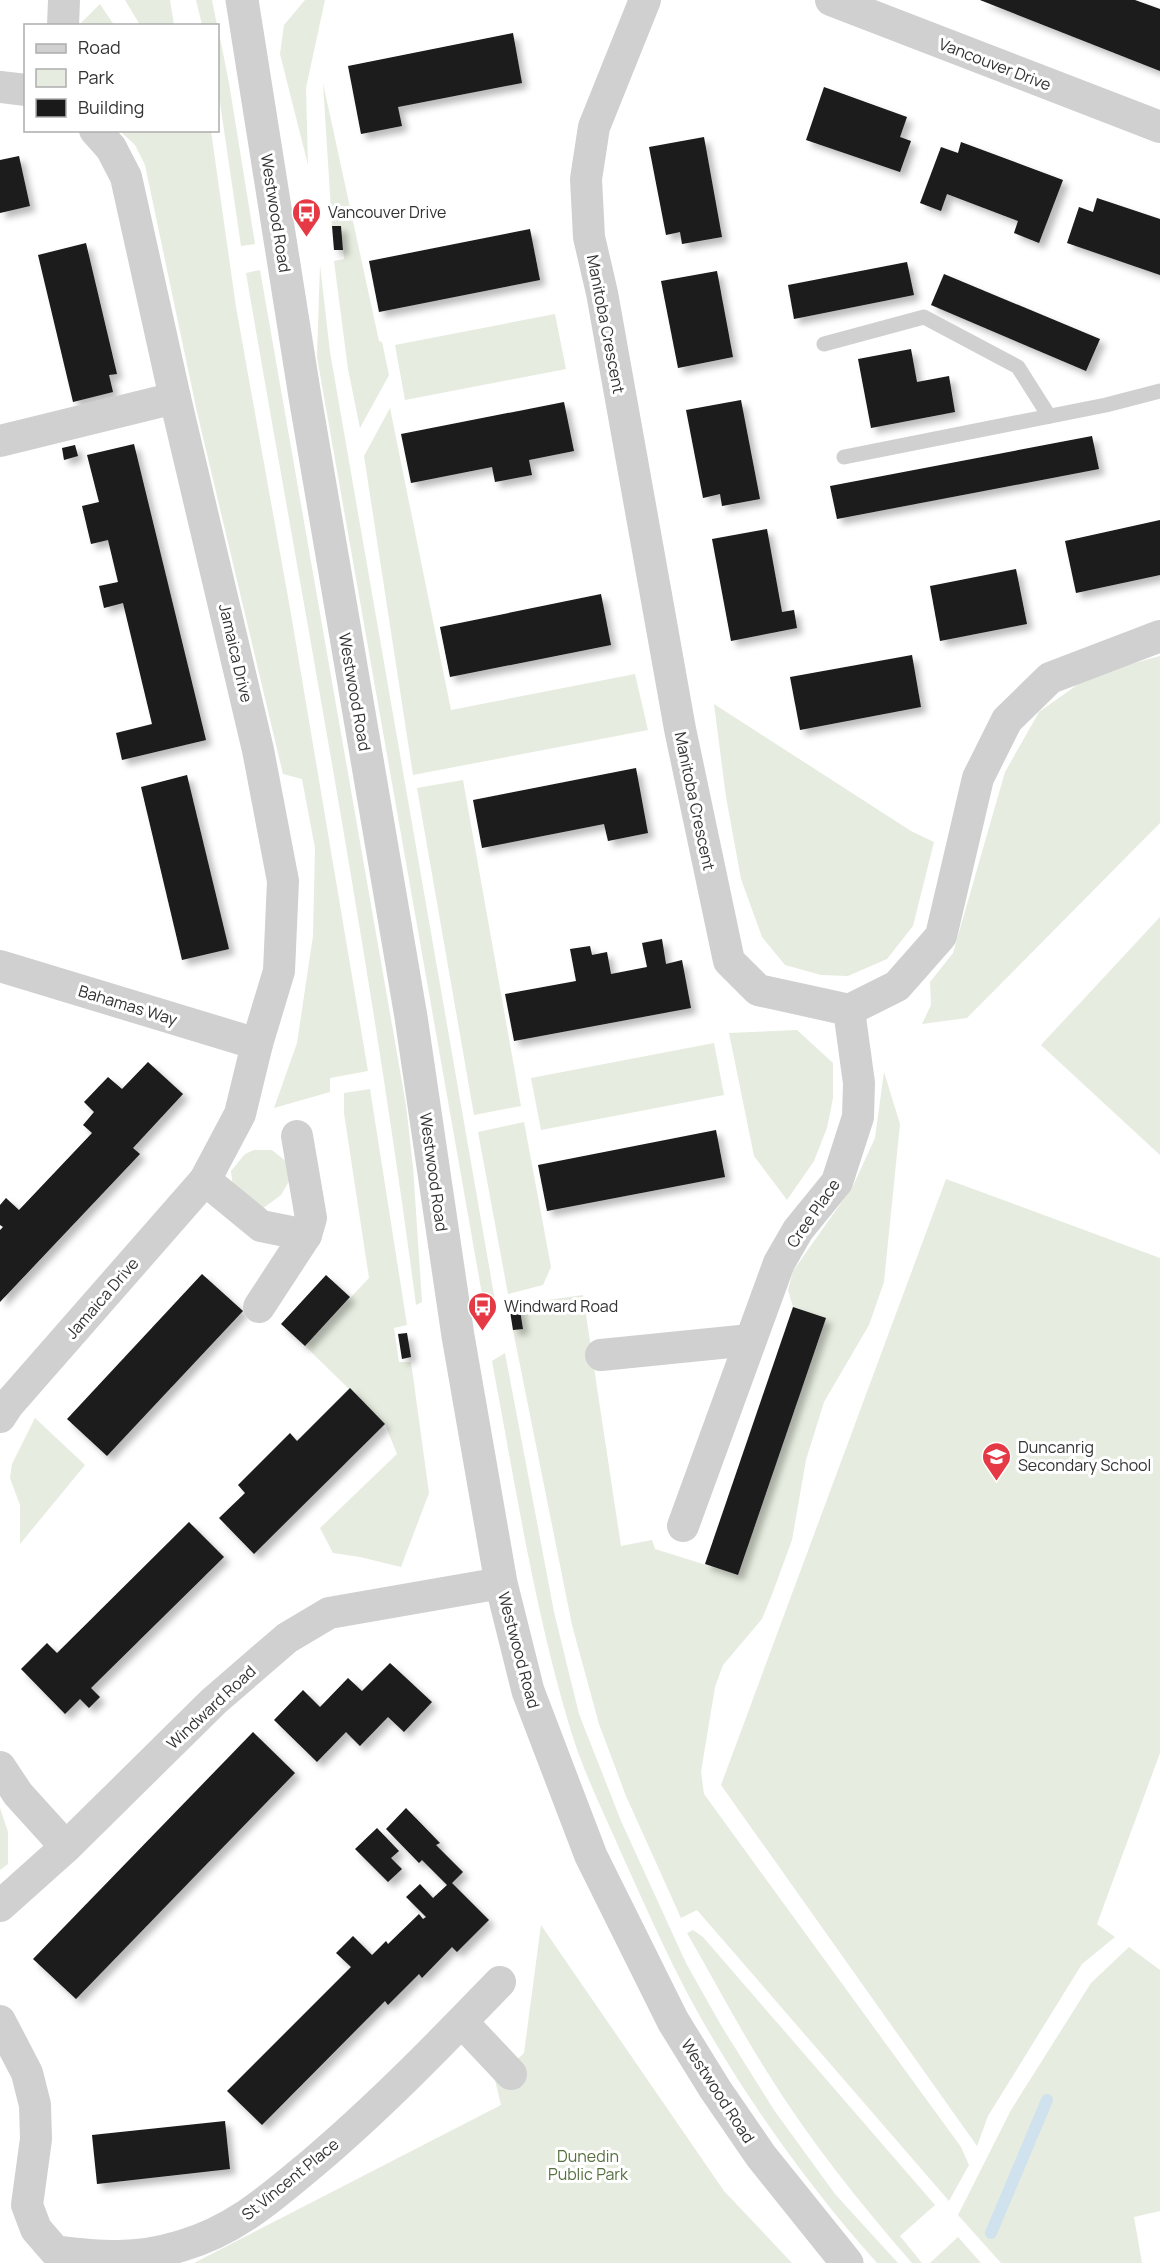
<svg xmlns="http://www.w3.org/2000/svg" width="1160" height="2263" font-family="Manrope,sans-serif">
<defs>
<filter id="shadow"><feDropShadow dx="5.5" dy="5.5" stdDeviation="3" flood-color="#0004"/></filter>
</defs>
<rect width="100%" height="100%" fill="#fff"/>
<g fill="#e6ecdf">
<path d="M125,0H170L174,25H140Z"/>
<path d="M196,0H212L217,25H202Z"/>
<path d="M305,0H325L306,88L308,165L280,54L284,25Z"/>
<path d="M100,4L114,25H79Z"/>
<path d="M218,28L229,83L255,244L241,246L218,89Z"/>
<path d="M323,83L379,341L382,342L389,375L360,428L348,369L334,261L344,259L341,226H332Z"/>
<path d="M120,131H211L236,307L291,614L368,1071L330,1078V1092L274,1108L297,1043L313,936L315,848L302,779L283,774L197,412L145,165L135,145Z"/>
<path d="M320,265L330,352L497,1312L486,1317L317,357Z"/>
<path d="M260,270L406,1105L413,1167L422,1302L416,1305C371,960 305,617 246,273Z"/>
<path d="M555,314L566,369L405,400L395,345Z"/>
<path d="M390,408L451,710L635,674L648,730L413,775L364,456Z"/>
<path d="M1160,656V823L967,1018L922,1024L931,1005L930,982L953,953L1005,772L1039,712L1091,675Z"/>
<path d="M714,704L911,831L934,842L913,926L887,959L848,976L821,975L785,965L762,937L741,879L726,797Z"/>
<path d="M463,780L521,1106L474,1115L417,788Z"/>
<path d="M1160,917V1155L1041,1045Z"/>
<path d="M797,1030L833,1063V1098L827,1128L814,1161L787,1200L754,1156L729,1033Z"/>
<path d="M714,1043L724,1095L541,1130L531,1078Z"/>
<path d="M884,1072L900,1124L884,1282L869,1325L824,1402L806,1460L792,1540L773,1592L762,1619L723,1665L715,1687L701,1772L704,1794L961,2147L969,2165L949,2201L697,1910L681,1918L626,1796L599,1724L572,1625L513,1330L523,1328L519,1304L583,1295L621,1546L652,1540L655,1549L738,1575L826,1318L793,1307L788,1290L793,1271L853,1186L875,1138Z"/>
<path d="M370,1089L407,1325L394,1328L399,1362H411L429,1493L401,1567L360,1557L333,1553L320,1528L397,1454L385,1424L305,1346L369,1278L344,1113V1093Z"/>
<path d="M524,1122L551,1267L543,1285L508,1294L478,1132Z"/>
<path d="M254,1150H272L288,1163L291,1178L281,1195L262,1209L233,1189L231,1171L245,1154Z"/>
<path d="M946,1179L1160,1258V1753L1097,1924L1115,1937L1082,1964L988,2116L977,2146L721,1785Z"/>
<path d="M505,1353L554,1612L579,1714L621,1821L686,1963L722,2027L774,2110L835,2194L898,2263H877C810,2188 752,2107 702,2020C672,1967 648,1912 623,1857C605,1815 583,1772 570,1728C534,1608 515,1483 492,1361Z"/>
<path d="M35,1418L85,1465L20,1544V1505L10,1478L12,1464Z"/>
<path d="M0,1808L8,1832V1864L0,1870Z"/>
<path d="M541,1925L724,2191L792,2263H194L501,2105L495,2080L524,2053Z"/>
<path d="M693,1930L703,1937L935,2205L900,2236L922,2263H912C858,2201 807,2137 764,2067C737,2024 713,1978 687,1933Z"/>
<path d="M1129,1947L1160,1970V2211L1134,2217L1142,2263H1001L958,2215L1011,2110L1091,1983Z"/>
<path d="M958,2237L981,2263H930Z"/>
</g>
<g fill="none" stroke-linecap="round" stroke-linejoin="round">
<path stroke="#cfe2ee" stroke-width="12" d="M991,2233L1047,2100"/>
</g>
<g fill="#1a1a1a" filter="url(#shadow)">
<path d="M980,0H1135L1160,9V71Z"/>
<path d="M513,33L522,83L398,107L402,126L361,134L348,66Z"/>
<path d="M824,87L907,117L900,137L911,141L900,172L806,140Z"/>
<path d="M704,137L722,237L682,244L680,232L666,235L649,147Z"/>
<path d="M961,142L1063,180L1039,243L1014,233L1018,221L947,194L941,211L920,203L941,147L958,153Z"/>
<path d="M19,156L30,206L0,213V160Z"/>
<path d="M1097,198L1160,219V275L1067,243L1079,207L1093,212Z"/>
<path d="M332,226H341L343,250H334Z"/>
<path d="M530,229L540,280L379,312L369,261Z"/>
<path d="M86,243L117,374L109,375L113,392L73,402L38,255Z"/>
<path d="M907,262L914,295L794,319L788,285Z"/>
<path d="M717,271L733,357L678,368L661,281Z"/>
<path d="M944,274L1100,339L1086,371L931,305Z"/>
<path d="M911,349L917,382L949,376L955,412L871,428L858,359Z"/>
<path d="M741,400L760,499L722,506L720,494L703,498L686,410Z"/>
<path d="M564,402L574,451L529,460L532,475L495,482L492,467L411,483L401,434Z"/>
<path d="M1092,436L1099,469L837,519L830,486Z"/>
<path d="M134,444L206,740L122,760L116,733L152,724L123,603L104,608L99,586L118,582L108,540L91,544L82,506L99,502L87,455Z"/>
<path d="M75,445L78,456L64,460L62,448Z"/>
<path d="M1160,520V575L1076,593L1065,541Z"/>
<path d="M767,529L782,612L794,610L797,628L731,641L712,539Z"/>
<path d="M1016,569L1027,624L940,641L930,586Z"/>
<path d="M601,594L611,645L450,677L440,627Z"/>
<path d="M912,655L921,707L800,730L790,677Z"/>
<path d="M636,768L648,833L608,841L604,824L482,848L473,800Z"/>
<path d="M187,775L229,949L182,960L141,787Z"/>
<path d="M662,939L666,964L682,960L691,1008L514,1041L505,994L576,981L570,949L590,946L592,955L607,952L611,974L647,967L642,943Z"/>
<path d="M148,1062L183,1094L133,1148L140,1154L0,1302V1230L3,1227L0,1225V1205L6,1198L19,1210L92,1133L83,1125L94,1112L84,1102L108,1077L122,1089Z"/>
<path d="M716,1130L725,1177L547,1211L538,1165Z"/>
<path d="M202,1274L243,1311L107,1456L67,1419Z"/>
<path d="M326,1275L350,1297L305,1346L281,1324Z"/>
<path d="M519,1304L523,1329L513,1330L509,1305Z"/>
<path d="M793,1307L826,1318L738,1575L705,1564Z"/>
<path d="M407,1333L411,1357L402,1359L398,1334Z"/>
<path d="M350,1388L385,1424L254,1554L219,1518L245,1493L238,1485L290,1433L297,1441Z"/>
<path d="M189,1522L224,1557L91,1688L100,1697L89,1708L80,1699L65,1714L21,1669L47,1643L57,1653Z"/>
<path d="M390,1663L432,1702L404,1732L388,1717L360,1746L346,1732L317,1762L274,1720L303,1690L320,1707L348,1678L362,1691Z"/>
<path d="M253,1732L295,1773L76,1999L33,1959Z"/>
<path d="M406,1808L440,1843L436,1845L463,1872L452,1883L489,1920L457,1952L452,1947L422,1978L419,1974L388,2005L385,2001L262,2125L227,2091L351,1967L336,1953L353,1936L372,1955L386,1941L388,1944L419,1914L423,1919L426,1917L406,1897L420,1884L433,1898L447,1885L422,1860L419,1863L386,1829Z"/>
<path d="M377,1828L399,1851L391,1858L402,1869L388,1882L355,1849Z"/>
<path d="M225,2121L230,2169L97,2184L92,2135Z"/>
</g>
<g fill="none" stroke-linecap="round" stroke-linejoin="round">
<g stroke="#d0d0d0" stroke-width="15">
<path d="M824,344L924,317L1018,367L1049,416"/>
<path d="M844,457L1106,405L1160,391"/>
</g>
<g stroke="#d0d0d0" stroke-width="32">
<path d="M645,0L594,127L586,179L589,237L602,293L680,729L729,961L758,990L849,1010L897,986L941,936L978,778L1007,720L1050,678L1160,636"/>
<path d="M831,0L1160,127"/>
<path d="M63,26L64,0"/>
<path d="M0,87L26,90"/>
<path d="M0,441L175,398"/>
<path d="M0,966L257,1044"/>
<path d="M205,1180L261,1226L306,1235"/>
<path d="M259,1307L306,1235L311,1218L297,1136"/>
<path d="M601,1355L750,1340"/>
<path d="M0,1417L8,1405L205,1180L240,1114L257,1044L279,971L283,881L258,750L175,398L126,177L111,148L95,130"/>
<path d="M683,1526L779,1263L798,1230L837,1182L858,1117L859,1083L849,1010"/>
<path d="M0,1767L18,1794L66,1847"/>
<path d="M0,1906L66,1847L214,1701L287,1638L329,1613L501,1583"/>
<path d="M0,2021L27,2073L35,2105L36,2139L27,2205L36,2229L55,2251C102,2257 135,2260 181,2246C236,2230 272,2197 314,2162C380,2106 440,2044 500,1982"/>
<path d="M462,2022L511,2074"/>
</g>
<path stroke="#d0d0d0" stroke-width="33" d="M242,0L305,397L411,1017L458,1336L501,1583L528,1691L591,1856L673,2021L715,2089L761,2156L847,2263"/>
</g>
<defs>
<symbol id="bus-pin" viewBox="-11 -11 22 30"><path d="M0 17L-7.5 6A9.5 9.5 0 1 1 7.5 6Z" fill="#e63946" stroke="#fff"/><path d="M-5-6H5V4H4V6H2V4H-2V6H-4V4H-5ZM-3.5-4V0h7V-4ZM-3.5 1.2v1.5H-2V1.2ZM2 1.2v1.5H3.5V1.2Z" fill="#fff"/></symbol>
<symbol id="school-pin" viewBox="-11 -11 22 30"><path d="M0 17L-7.5 6A9.5 9.5 0 1 1 7.5 6Z" fill="#e63946" stroke="#fff"/><path d="M0-5L7-2L0 1L-7-2ZM-4 1L0 2.5L4 1V4Q0 6-4 4Z" fill="#fff"/></symbol>
</defs>
<g fill-rule="evenodd">
<use href="#bus-pin" x="290" y="196" width="33" height="45"/>
<use href="#bus-pin" x="466" y="1290" width="33" height="45"/>
<use href="#school-pin" x="980" y="1440" width="33" height="45"/>
</g>
<g text-anchor="middle" dominant-baseline="central" stroke-width="6" stroke-linejoin="round" paint-order="stroke">
<g font-size="16" fill="#333" stroke="#fff">
<text transform="translate(995 64) rotate(21)">Vancouver Drive</text>
<text transform="translate(276 213) rotate(81)">Westwood Road</text>
<text transform="translate(606 324) rotate(79)">Manitoba Crescent</text>
<text transform="translate(236 653) rotate(77)">Jamaica Drive</text>
<text transform="translate(355 692) rotate(80)">Westwood Road</text>
<text transform="translate(695 801) rotate(78)">Manitoba Crescent</text>
<text transform="translate(128 1005) rotate(17)">Bahamas Way</text>
<text transform="translate(434 1172) rotate(82)">Westwood Road</text>
<text transform="translate(813 1213) rotate(-55)">Cree Place</text>
<text transform="translate(102 1298) rotate(-49)">Jamaica Drive</text>
<text transform="translate(519 1650) rotate(75)">Westwood Road</text>
<text transform="translate(211 1707) rotate(-43)">Windward Road</text>
<text transform="translate(718 2091) rotate(57)">Westwood Road</text>
<text transform="translate(290 2179) rotate(-39)">St Vincent Place</text>
</g>
<g font-size="16" fill="#333" stroke="#fff" text-anchor="start">
<text x="328" y="212">Vancouver Drive</text>
<text x="504" y="1306">Windward Road</text>
<text x="1018" y="1447">Duncanrig<tspan x="1018" dy="18">Secondary School</tspan></text>
</g>
<g font-size="16" fill="#56703f" stroke="#fff">
<text x="588" y="2156">Dunedin<tspan x="588" dy="18">Public Park</tspan></text>
</g>
</g>
<rect x="24" y="24" width="195" height="108" fill="#ffffff" stroke="#adadad" stroke-width="1.5"/>
<rect x="36" y="44" width="30" height="9" fill="#d0d0d0" stroke="#adadad" stroke-width="1.5"/>
<text x="78" y="54" font-size="18" fill="#333333">Road</text>
<rect x="36" y="69" width="30" height="18" fill="#e6ecdf" stroke="#adadad" stroke-width="1.5"/>
<text x="78" y="84" font-size="18" fill="#333333">Park</text>
<rect x="36" y="99" width="30" height="18" fill="#1a1a1a" stroke="#adadad" stroke-width="1.5"/>
<text x="78" y="114" font-size="18" fill="#333333">Building</text>
</svg>
